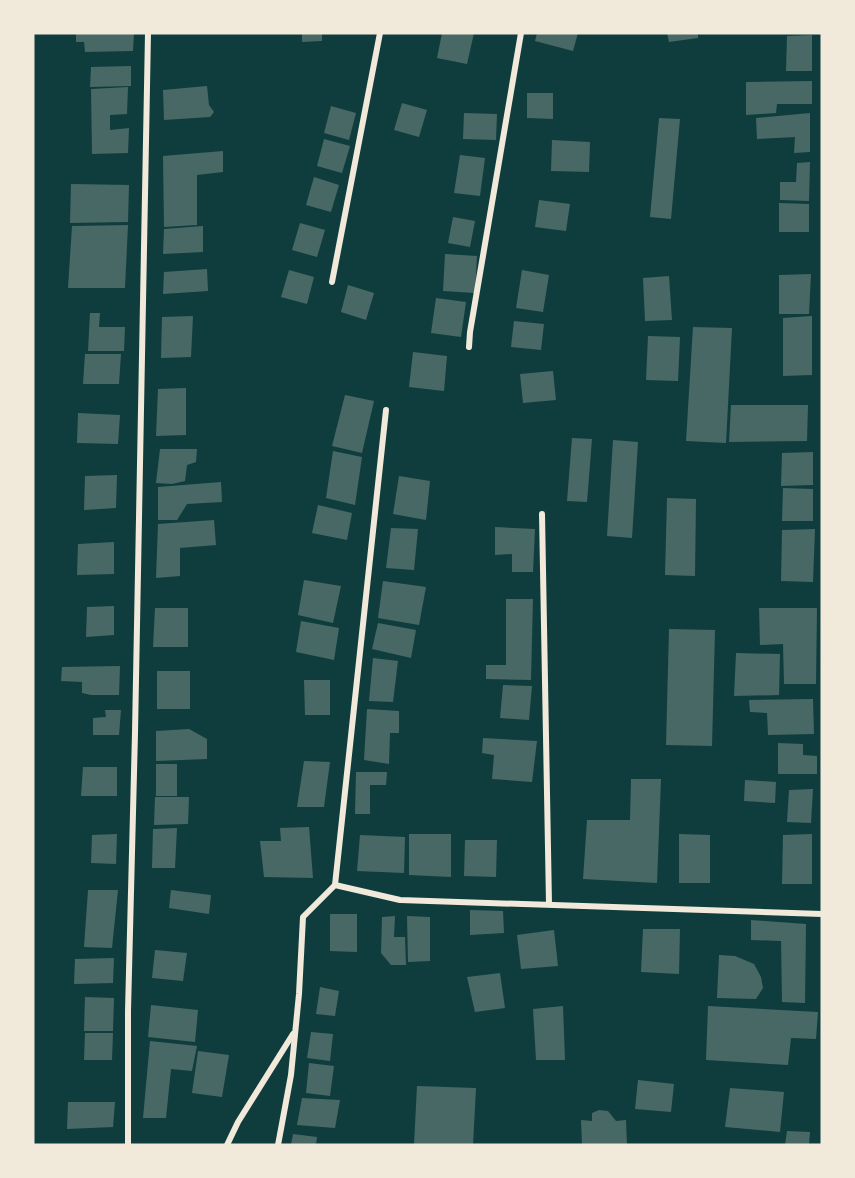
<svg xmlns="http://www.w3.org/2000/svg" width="855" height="1178" font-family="'Source Sans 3',sans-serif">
<rect width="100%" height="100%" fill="#0f3d3e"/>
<g fill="#486865">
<path d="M76,33H134L133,51L85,52L84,42H76Z"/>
<path d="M302,33H322V41L302,42Z"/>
<path d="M442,33H474L467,64L437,58Z"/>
<path d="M537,33H578L573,51L535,41Z"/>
<path d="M667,33H698V38L669,42Z"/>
<path d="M812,35V71H786L787,36Z"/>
<path d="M131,66V86L90,87L91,67Z"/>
<path d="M812,81V104H777L776,113L746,115V82Z"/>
<path d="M207,86L209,105L214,112L210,117L164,120L163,90Z"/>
<path d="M128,87L127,114L110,115V130L129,128L128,153L92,154L91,89Z"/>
<path d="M527,93H553V119L527,118Z"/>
<path d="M402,103L427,110L419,137L394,130Z"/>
<path d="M331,106L356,113L349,140L324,133Z"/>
<path d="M464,113L497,114L496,140L463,139Z"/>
<path d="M810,113V152L794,153L795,137L757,139L756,118Z"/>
<path d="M659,118L680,119L671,219L650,217Z"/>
<path d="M324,139L350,146L342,173L317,166Z"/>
<path d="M552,140L590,142L589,172L551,171Z"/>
<path d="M223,151V172L197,175V225L164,227L163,156Z"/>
<path d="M460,155L485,158L480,196L454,193Z"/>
<path d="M810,162L809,201L780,200V182H796L797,163Z"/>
<path d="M314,177L339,185L331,212L306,205Z"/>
<path d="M71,184L129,185L128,222L70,223Z"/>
<path d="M539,200L570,204L566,231L535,227Z"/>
<path d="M779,203L809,204V232H779Z"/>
<path d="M453,217L475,221L470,247L448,243Z"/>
<path d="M300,223L325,230L317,257L292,250Z"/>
<path d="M128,225L125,288H68L72,226Z"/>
<path d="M203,226V252L163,254L164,229Z"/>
<path d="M445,254L477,256L475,293L443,291Z"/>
<path d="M207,269L208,291L163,294L164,272Z"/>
<path d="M289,270L314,277L307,304L281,297Z"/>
<path d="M522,270L549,275L543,312L516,308Z"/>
<path d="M811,274L809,314H779V275Z"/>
<path d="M669,276L672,320L645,321L643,278Z"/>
<path d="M348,285L374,293L366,320L341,312Z"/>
<path d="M436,298L466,302L461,337L431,333Z"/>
<path d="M90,313H100L99,327H125L124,351H88Z"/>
<path d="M193,316L191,357L161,358L162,317Z"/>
<path d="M812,316V375L783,376V318Z"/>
<path d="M514,321L544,324L541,350L511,347Z"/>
<path d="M693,327L732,328L726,443L686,441Z"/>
<path d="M648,336L680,337L678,381L646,380Z"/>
<path d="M413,352L447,356L444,391L409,387Z"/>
<path d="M85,354H121L119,384H83Z"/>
<path d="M553,371L556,400L523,403L520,374Z"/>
<path d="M186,388V435L156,436L158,389Z"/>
<path d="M345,395L374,401L362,453L332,446Z"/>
<path d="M731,405H808L807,441L729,442Z"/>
<path d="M78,413L120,415L118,444L77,443Z"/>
<path d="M572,438L592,439L587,502L567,501Z"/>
<path d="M613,440L638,442L632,538L607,536Z"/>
<path d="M160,449H197L196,462L187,465L185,481L172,484L156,483Z"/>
<path d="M333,451L362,457L355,505L326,498Z"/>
<path d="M813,452V485L781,486L782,453Z"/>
<path d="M117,475L116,508L84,510L85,476Z"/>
<path d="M399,476L430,481L426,520L393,514Z"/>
<path d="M221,482L222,502L187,504L177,520H158V487Z"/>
<path d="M783,488L813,489V521H782Z"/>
<path d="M667,498L696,499L695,576L665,575Z"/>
<path d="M318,505L352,513L347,540L312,533Z"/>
<path d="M214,520L216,545L180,548V576L156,578L158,524Z"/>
<path d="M495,527L535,529L533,572H512V554L495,555Z"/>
<path d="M391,528L418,529L414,570L386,568Z"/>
<path d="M815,529L813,582L781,581L782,530Z"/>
<path d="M114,542V574L77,575L78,544Z"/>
<path d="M304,580L341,586L333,623L298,615Z"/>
<path d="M383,581L426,587L419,625L378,618Z"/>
<path d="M506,599H533L531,680L486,679V665H506Z"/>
<path d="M114,606V635L86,637L87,607Z"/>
<path d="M155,608H188V647H153Z"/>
<path d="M759,608H817L816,684H784L783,644L760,645Z"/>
<path d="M301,621L339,628L334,660L296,652Z"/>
<path d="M378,623L416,630L411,658L372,649Z"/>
<path d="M669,629L715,630L712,746L666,745Z"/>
<path d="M736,653L780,654L779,695L734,696Z"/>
<path d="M373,658L398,661L393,702L369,701Z"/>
<path d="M120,666L119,695H91L82,693V682L61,681L62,667Z"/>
<rect x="157" y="671" width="33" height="38"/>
<path d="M304,680H330V715H305Z"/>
<path d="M503,685L532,686L529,720L500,718Z"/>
<path d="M813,699L814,734L768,735L767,713L750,712L749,700Z"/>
<path d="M367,709L399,711V733H390L389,764L364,760Z"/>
<path d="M105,710H121L119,735H93V718L106,717Z"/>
<path d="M189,729L207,739V759L156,761V731Z"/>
<path d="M483,738L537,741L532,782L492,779L494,755L482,753Z"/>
<path d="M778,743L803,744V755L817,756V774H778Z"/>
<path d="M304,761L330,762L324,807H297Z"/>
<rect x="156" y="764" width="21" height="32"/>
<path d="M83,767H117V796H81Z"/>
<path d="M356,772H387L386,785H370V814H355Z"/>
<path d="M631,779H661L657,883L583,879L587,820H630Z"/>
<path d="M745,780L776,782L775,803L744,801Z"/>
<path d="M813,789L811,823L787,822L789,790Z"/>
<path d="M155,797H189L188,824L154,825Z"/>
<path d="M309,827L313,878L264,877L260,841H281L280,828Z"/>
<path d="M177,828L175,868H152L153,829Z"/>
<path d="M117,834L116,864L91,863L92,835Z"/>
<path d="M409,834H451V877L409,875Z"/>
<path d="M679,834L710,835V883H679Z"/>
<path d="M812,834V884H782L783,835Z"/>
<path d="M360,835L405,837L404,873L357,871Z"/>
<path d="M465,840H497L496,877L464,876Z"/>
<path d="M88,890H118L112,948L84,947Z"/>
<path d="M171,890L211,895L209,914L169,908Z"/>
<path d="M470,910L503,911L504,933L470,935Z"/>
<path d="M330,914H357V952L330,951Z"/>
<path d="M395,916L394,937H405L406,965H391L381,953L382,917Z"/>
<path d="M407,916L430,917V961L408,962Z"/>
<path d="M751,920L806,924L805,1003L782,1002L781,941L751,940Z"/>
<path d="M643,929H680L679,974L641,972Z"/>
<path d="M554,930L558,966L521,969L517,935Z"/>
<path d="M155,950L187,953L183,981L152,978Z"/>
<path d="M719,955L735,956L754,964L761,977L763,988L756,999L717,998Z"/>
<path d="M114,958L113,983L74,984L75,959Z"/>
<path d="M500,973L505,1008L475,1012L467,977Z"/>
<path d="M320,987L339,991L335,1016L316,1014Z"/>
<path d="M85,997L114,998L113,1031H84Z"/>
<path d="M151,1005L198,1010L195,1042L148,1037Z"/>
<path d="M563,1006L565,1060H536L533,1009Z"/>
<path d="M708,1006L818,1012L816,1039L791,1038L788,1065L706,1060Z"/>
<path d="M311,1032L333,1034L330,1061L307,1058Z"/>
<path d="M85,1033H113L112,1060H84Z"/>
<path d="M150,1041L197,1046L192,1071L171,1069L166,1118H143Z"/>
<path d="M198,1051L229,1055L222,1097L192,1093Z"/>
<path d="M309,1063L334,1066L330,1096L306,1093Z"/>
<path d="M638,1080L674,1084L671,1112L635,1109Z"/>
<path d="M417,1086L476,1088L473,1145H414Z"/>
<path d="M730,1088L784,1092L780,1132L725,1127Z"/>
<path d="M302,1098L340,1100L335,1128L297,1125Z"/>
<path d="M68,1102H115L113,1127L67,1129Z"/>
<path d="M599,1110L608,1111L616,1121L626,1120L627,1145H582L581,1120L592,1121V1113Z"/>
<path d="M787,1131L810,1132L809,1145H785Z"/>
<path d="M293,1134L317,1137L316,1145H291Z"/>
</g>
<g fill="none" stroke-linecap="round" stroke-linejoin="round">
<g stroke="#f1e9da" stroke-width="6">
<path d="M332,282L380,33"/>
<path d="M469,347L470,332L521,33"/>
<path d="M542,514L549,904"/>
<path d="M335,885L400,900L822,914"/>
<path d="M335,885L386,410"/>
<path d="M128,1145V1011L135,733L148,33"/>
<path d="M227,1145L238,1122L293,1034"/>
<path d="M278,1145L291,1075L299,994L303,917L335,885"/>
</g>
</g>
<rect width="855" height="1178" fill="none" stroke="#f1e9da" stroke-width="69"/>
</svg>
